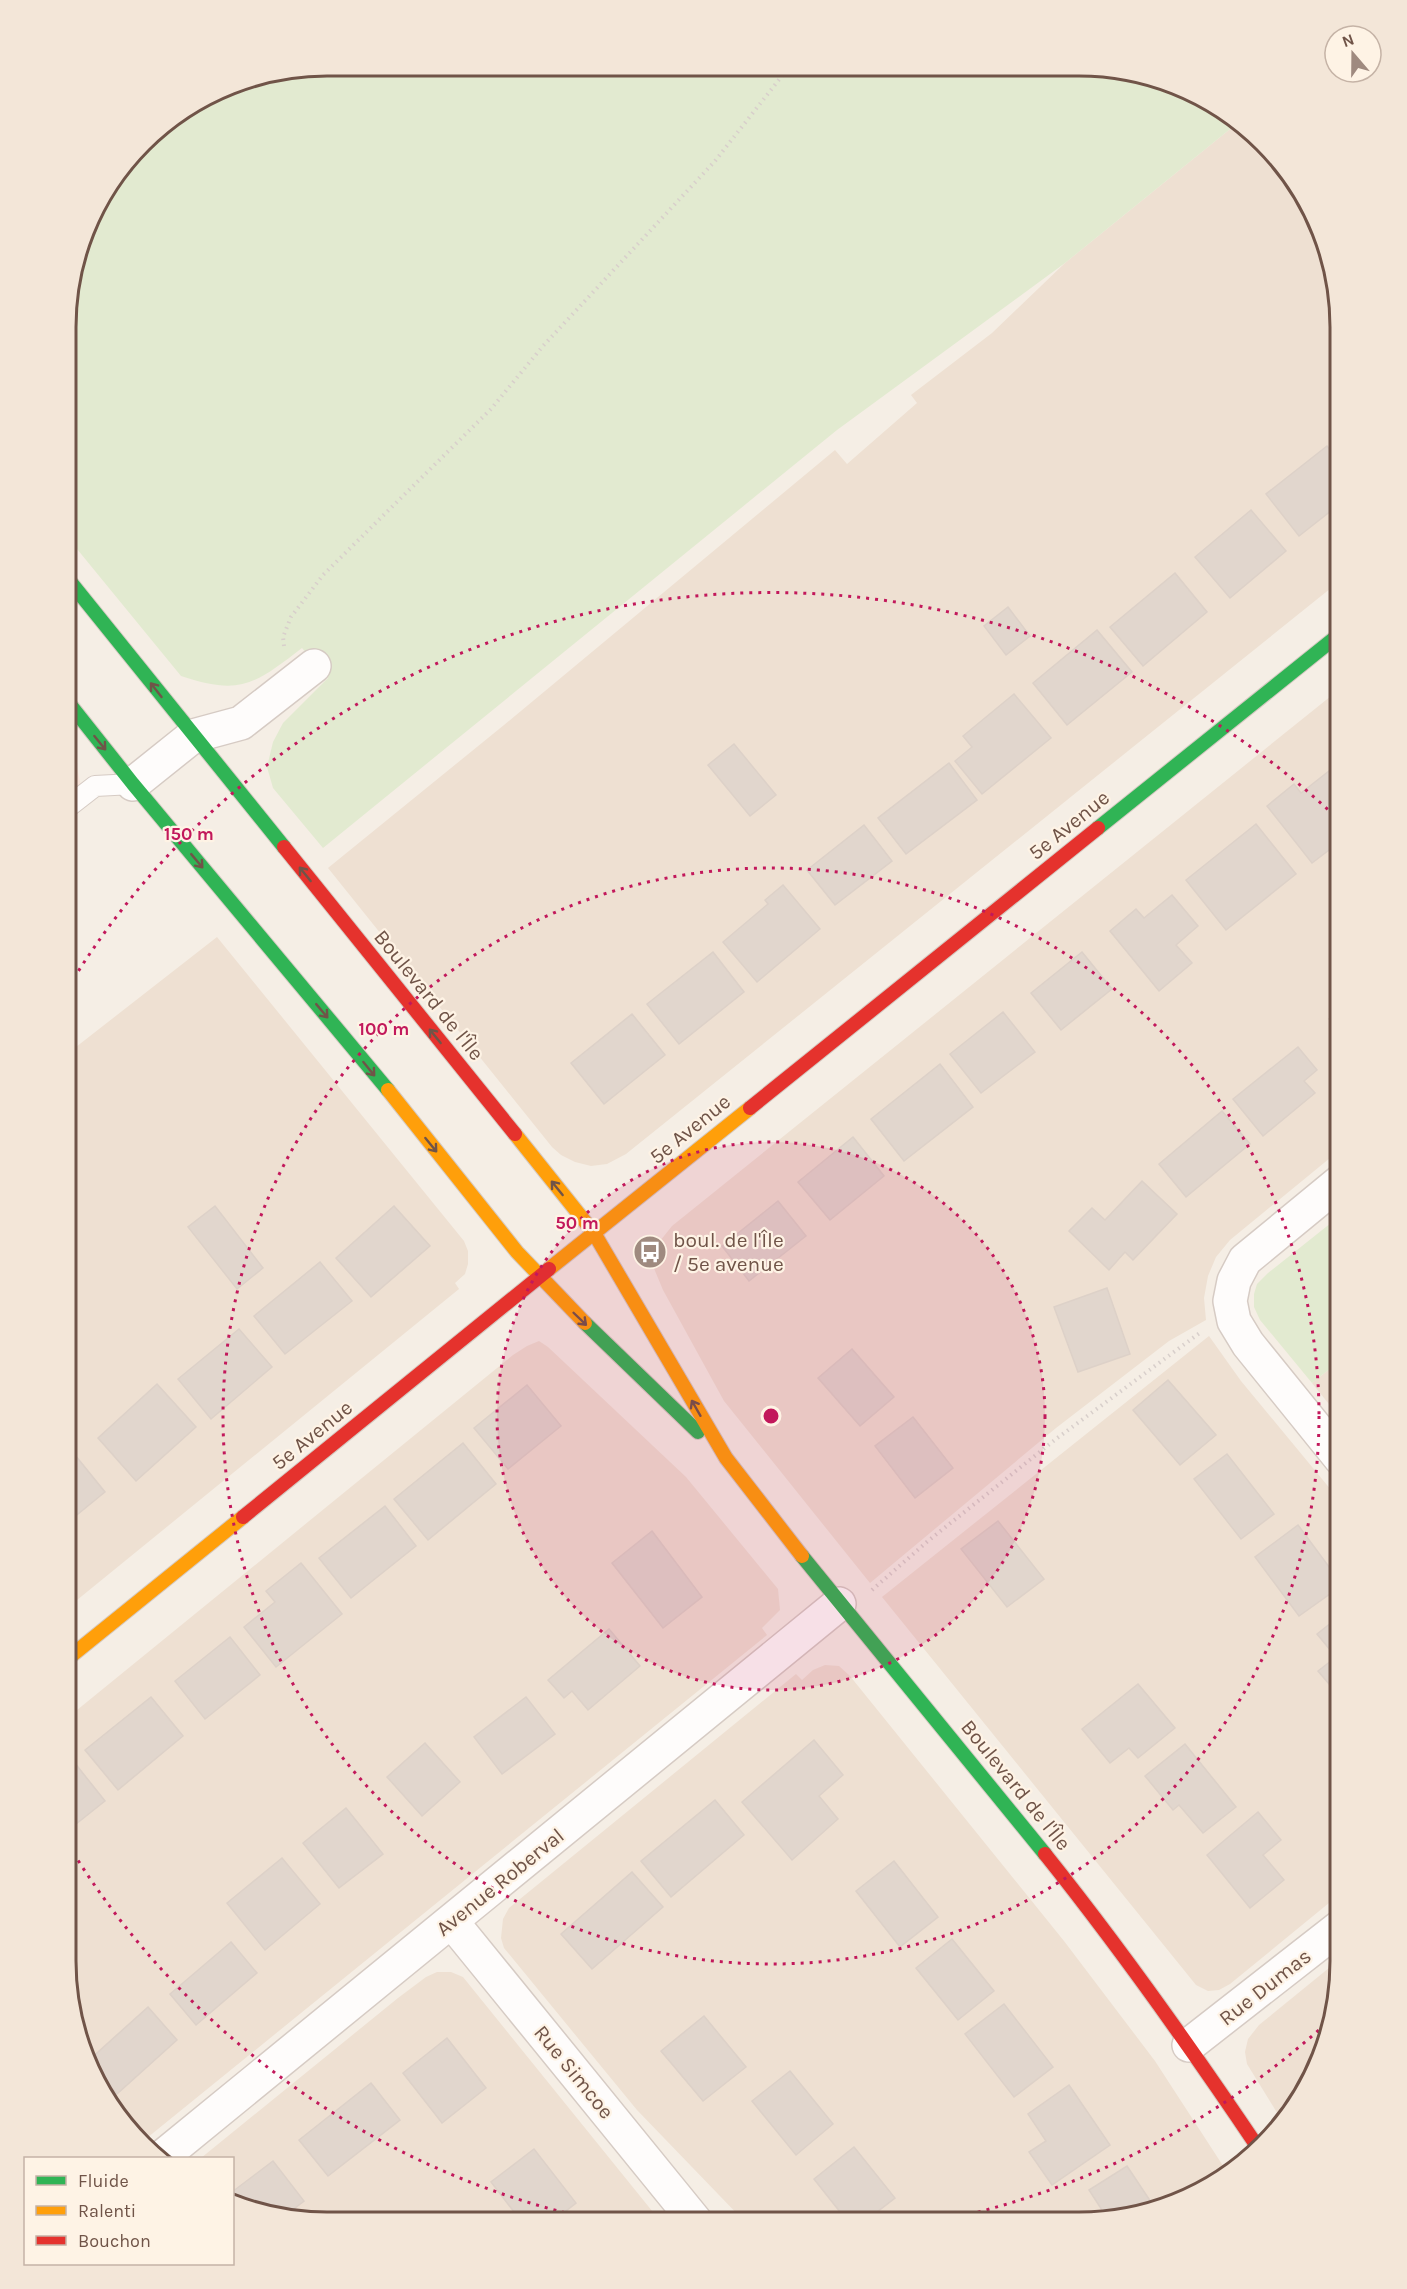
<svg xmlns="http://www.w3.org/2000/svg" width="1407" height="2289" font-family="Karla,sans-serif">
<rect width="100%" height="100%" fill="#f5eee5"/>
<g fill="#eee0d2">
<path d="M1240,121L1287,169L1321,228L1341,327V580L626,1154L607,1164L591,1166L575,1162L561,1155L552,1147L328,868L504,725L835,450L847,464L917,403L911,395L992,333L1065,263Z"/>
<path d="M1341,688V1149L1230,1240L1216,1257L1208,1276L1204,1298L1206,1320L1169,1341L1056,1428L870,1583L724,1401L663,1290L653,1266L659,1264L657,1258L660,1241L672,1226Z"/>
<path d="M217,937L464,1241L468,1251V1264L465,1274L455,1283L459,1289L66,1609L67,1054Z"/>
<path d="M1209,1336L1241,1381L1341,1502L1340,1894L1230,1984L1219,1990L1208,1991L1196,1985L882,1597Z"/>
<path d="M539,1341L548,1347L686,1477L778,1589L780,1610L762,1628L767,1635L142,2142L120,2121L86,2061L66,1962V1719L513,1355L527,1346Z"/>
<path d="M1341,1360V1419L1312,1383Z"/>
<path d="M825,1665L839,1666L850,1676L1064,1941L1155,2061L1229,2175L1179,2203L1080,2223L745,2222L637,2110L504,1948L501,1938L503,1919L509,1908L796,1674L802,1680L813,1670Z"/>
<path d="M1340,1959V1979L1327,2046L1284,2124L1247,2064L1245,2052L1248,2039L1259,2025Z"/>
<path d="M437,1972H451L463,1977L661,2222L294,2221L233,2205L232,2158H201L398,1998L426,1977Z"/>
</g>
<path fill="#f8e5db" d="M68,752L77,768L81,786L79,803L68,823Z"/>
<g fill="#e2ead0">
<path d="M327,66L1114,68L1180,86L1240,121L1065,263L837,430L323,848L273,788L267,767L273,742L283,723L328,678L302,648C255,684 241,696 181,676L68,538V294L93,211L155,131L228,86Z"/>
<path d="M1341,1215V1360L1312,1383L1260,1320L1254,1307V1294L1257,1284L1268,1273Z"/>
</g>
<g fill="#e1d6cd" stroke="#ddd1c8" stroke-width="1.5">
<path d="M1327,446L1341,464V503L1299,536L1266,494Z"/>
<path d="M1251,510L1286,551L1230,598L1195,557Z"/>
<path d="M1175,573L1207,612L1143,666L1110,627Z"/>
<path d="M1008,607L1030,636L1006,655L984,626Z"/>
<path d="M1097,630L1132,672L1067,725L1033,683Z"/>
<path d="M1014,694L1051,738L982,794L955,761L972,747L963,736Z"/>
<path d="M734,744L776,795L750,816L708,765Z"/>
<path d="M949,763L977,800L906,854L878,818Z"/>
<path d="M1329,771L1341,786V812L1333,818L1341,827V841L1312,863L1267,806L1294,784L1301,793Z"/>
<path d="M1256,824L1296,874L1226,930L1186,880Z"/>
<path d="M864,825L892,861L835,905L807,870Z"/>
<path d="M783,885L820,929L757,982L723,942L768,904L765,900Z"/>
<path d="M1172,895L1198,926L1176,945L1192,963L1159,991L1110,931L1136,909L1144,918Z"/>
<path d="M713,952L744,992L679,1044L647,1004Z"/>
<path d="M1082,952L1112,989L1061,1030L1031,993Z"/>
<path d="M1341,1010V1034L1329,1019Z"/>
<path d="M1003,1012L1035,1052L981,1093L950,1054Z"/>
<path d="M632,1014L665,1055L604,1104L571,1063Z"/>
<path d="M1298,1047L1317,1070L1304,1081L1315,1093L1263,1136L1233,1099Z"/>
<path d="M940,1064L973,1107L904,1161L871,1119Z"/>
<path d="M1222,1111L1250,1144L1186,1197L1159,1164Z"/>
<path d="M853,1137L884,1176L830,1220L798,1182Z"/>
<path d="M1142,1181L1177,1214L1133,1260L1125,1252L1109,1270L1069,1231L1092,1208L1105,1220Z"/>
<path d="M778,1201L806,1236L749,1281L722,1246Z"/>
<path d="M215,1206L263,1268L237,1289L188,1227Z"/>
<path d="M394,1206L430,1246L371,1297L336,1258Z"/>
<path d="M320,1262L352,1301L285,1354L254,1316Z"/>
<path d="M1107,1288L1130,1354L1078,1372L1054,1307Z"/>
<path d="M239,1329L272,1367L211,1419L178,1379Z"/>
<path d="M852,1349L894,1397L860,1426L818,1378Z"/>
<path d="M1168,1380L1216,1435L1180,1465L1133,1410Z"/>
<path d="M157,1384L196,1427L136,1481L98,1438Z"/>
<path d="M527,1385L561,1426L508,1469L474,1428Z"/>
<path d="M913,1417L953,1468L915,1498L875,1446Z"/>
<path d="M463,1443L496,1484L428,1540L394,1499Z"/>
<path d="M1227,1454L1274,1514L1241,1539L1194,1479Z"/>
<path d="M75,1455L105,1492L67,1523V1462Z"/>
<path d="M385,1506L416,1546L351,1598L319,1558Z"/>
<path d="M998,1521L1044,1579L1007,1607L961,1549Z"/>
<path d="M1298,1525L1341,1583V1586L1299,1616L1255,1557Z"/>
<path d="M652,1531L702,1597L663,1628L612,1563Z"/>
<path d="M301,1563L342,1614L276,1667L244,1627L275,1602L266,1591Z"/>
<path d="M1341,1615V1698L1318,1671L1336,1657L1317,1634Z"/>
<path d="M609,1629L640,1666L588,1710L572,1691L564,1698L548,1680Z"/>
<path d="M230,1637L260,1675L205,1719L175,1681Z"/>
<path d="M1138,1684L1175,1728L1138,1758L1129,1748L1110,1763L1082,1729Z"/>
<path d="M151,1697L183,1736L118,1790L85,1750Z"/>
<path d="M526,1697L555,1734L502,1774L474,1737Z"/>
<path d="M814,1740L843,1775L819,1796L838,1819L792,1860L742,1802Z"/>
<path d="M425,1743L460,1782L422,1816L387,1777Z"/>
<path d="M1185,1744L1236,1807L1203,1833L1179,1805L1173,1810L1145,1776Z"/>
<path d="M74,1762L105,1801L66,1832V1768Z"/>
<path d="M715,1800L744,1835L671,1897L641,1861Z"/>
<path d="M346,1808L383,1854L339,1888L303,1843Z"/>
<path d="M1258,1812L1281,1840L1263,1855L1284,1880L1250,1908L1207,1855Z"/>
<path d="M282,1858L320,1904L265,1950L227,1903Z"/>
<path d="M894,1861L938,1917L900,1947L856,1891Z"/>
<path d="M632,1872L663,1907L592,1969L561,1934Z"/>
<path d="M952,1939L994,1991L958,2020L916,1968Z"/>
<path d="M231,1942L257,1973L196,2025L170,1994Z"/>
<path d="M1004,2004L1053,2067L1014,2097L965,2034Z"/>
<path d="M148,2007L177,2040L117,2094L88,2061Z"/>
<path d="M704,2016L746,2067L703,2101L661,2051Z"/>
<path d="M447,2038L486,2088L442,2123L403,2073Z"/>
<path d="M790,2071L833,2124L796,2155L752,2101Z"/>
<path d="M371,2083L400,2120L328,2176L299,2140Z"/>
<path d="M1069,2085L1110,2145L1052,2185L1029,2152L1046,2141L1028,2114Z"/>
<path d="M854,2147L895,2198L864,2222H848L814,2179Z"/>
<path d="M534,2149L576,2203L552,2222L521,2221L491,2182Z"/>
<path d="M273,2161L304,2201L282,2218L232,2205V2192Z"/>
<path d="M1127,2166L1155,2208L1101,2219L1097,2213L1102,2210L1089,2190Z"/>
<path d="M908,2214L914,2223L896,2222Z"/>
</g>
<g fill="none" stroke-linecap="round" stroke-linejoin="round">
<defs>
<path id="lane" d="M68,807L95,786L133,784"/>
<g id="street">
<path d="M133,784L193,736L241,723L314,666"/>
<path d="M1341,1459L1248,1344L1234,1321L1230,1301L1234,1281L1245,1260L1341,1181"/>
<path d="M452,1922L696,2222"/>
<path d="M1189,2045L1340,1927"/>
<path d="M161,2158L839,1604"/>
</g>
<g id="fast">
<path d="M68,579L284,847"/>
<path d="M68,702L133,784L388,1090"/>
<path d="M1098,828L1341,633"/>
<path d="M585,1323L698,1432"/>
<path d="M802,1556L1045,1854"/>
</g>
<g id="slow">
<path d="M388,1090L517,1252L585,1323"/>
<path d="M515,1134L594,1233L726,1458L802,1556"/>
<path d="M549,1269L750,1108"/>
<path d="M66,1660L243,1517"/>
</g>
<g id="jam">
<path d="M284,847L515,1134"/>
<path d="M750,1108L1098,828"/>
<path d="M243,1517L549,1269"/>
<path d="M1045,1854C1121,1949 1191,2048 1259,2149"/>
</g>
</defs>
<use href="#lane" stroke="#d6cbc4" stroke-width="22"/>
<use href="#street" stroke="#d6cbc4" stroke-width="36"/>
<use href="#fast" stroke="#d5cac2" stroke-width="16"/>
<use href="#slow" stroke="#d5cac2" stroke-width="16"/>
<use href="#jam" stroke="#d5cac2" stroke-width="16"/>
<g stroke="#d8cfcb" stroke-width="4" stroke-dasharray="1.5 4.5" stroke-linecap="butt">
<path d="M284,646L283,637L291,617L323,575L491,409L543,346L715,161L789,67"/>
<path d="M872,1590L928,1541L1056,1439L1201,1332"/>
</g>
<use href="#lane" stroke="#fefcfb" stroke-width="20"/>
<use href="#street" stroke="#fefcfb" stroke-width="33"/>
<use href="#fast" stroke="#30b455" stroke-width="14"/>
<use href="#slow" stroke="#ff9f0a" stroke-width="14"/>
<use href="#jam" stroke="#e5322d" stroke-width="14"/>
</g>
<defs><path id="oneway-shaft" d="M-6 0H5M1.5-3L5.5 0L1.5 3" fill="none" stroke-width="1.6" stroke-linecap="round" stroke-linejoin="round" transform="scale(1.5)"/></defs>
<g stroke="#705448">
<use href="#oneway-shaft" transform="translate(156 690) rotate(-128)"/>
<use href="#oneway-shaft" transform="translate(100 743) rotate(51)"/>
<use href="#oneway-shaft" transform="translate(197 861) rotate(50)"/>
<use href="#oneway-shaft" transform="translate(305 874) rotate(-129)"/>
<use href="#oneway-shaft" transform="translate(322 1011) rotate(50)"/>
<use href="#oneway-shaft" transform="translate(435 1036) rotate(-129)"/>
<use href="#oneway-shaft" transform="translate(369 1069) rotate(51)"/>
<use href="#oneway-shaft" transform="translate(431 1145) rotate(51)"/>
<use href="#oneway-shaft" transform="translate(557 1188) rotate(-129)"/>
<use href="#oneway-shaft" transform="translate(580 1319) rotate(44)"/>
<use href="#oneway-shaft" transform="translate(696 1408) rotate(-120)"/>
</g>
<circle cx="771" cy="1416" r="274" fill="#c2185b" fill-opacity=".12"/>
<g fill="none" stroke="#c2185b" stroke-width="3" stroke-dasharray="3 6">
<circle cx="771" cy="1416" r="274"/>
<circle cx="771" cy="1416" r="548"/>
<path d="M1332 2018A823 823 0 0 1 935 2222M600 2221A823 823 0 0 1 69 1846M69 986A823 823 0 0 1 1338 819"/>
</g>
<defs>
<symbol id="bus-disc" viewBox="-11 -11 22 22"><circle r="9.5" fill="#9f8a7f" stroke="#fef3e5"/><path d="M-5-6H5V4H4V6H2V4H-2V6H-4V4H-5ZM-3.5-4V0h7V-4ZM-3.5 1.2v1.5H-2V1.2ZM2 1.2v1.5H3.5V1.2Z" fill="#fff"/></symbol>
</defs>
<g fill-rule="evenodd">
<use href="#bus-disc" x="631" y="1233" width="38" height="38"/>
</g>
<g text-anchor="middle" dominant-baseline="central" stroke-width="4.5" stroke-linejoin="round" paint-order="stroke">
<g font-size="21" fill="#705448" stroke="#fef3e5">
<text transform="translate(1069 825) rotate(-39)">5e Avenue</text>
<text transform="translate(429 995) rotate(51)">Boulevard de l'Île</text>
<text transform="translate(690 1129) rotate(-39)">5e Avenue</text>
<text transform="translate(312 1435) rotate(-39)">5e Avenue</text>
<text transform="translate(1016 1785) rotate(51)">Boulevard de l'Île</text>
<text transform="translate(500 1882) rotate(-39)">Avenue Roberval</text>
<text transform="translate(1265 1987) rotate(-38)">Rue Dumas</text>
<text transform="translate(574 2072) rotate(51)">Rue Simcoe</text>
</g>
<g font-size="21" fill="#705448" stroke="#fef3e5" text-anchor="start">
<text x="673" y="1240">boul. de l'Île<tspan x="673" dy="24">/ 5e avenue</tspan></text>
</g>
</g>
<path d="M0 0H1407V2289H0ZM327 76H1079A251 251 0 0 1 1330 327V1961A251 251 0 0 1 1079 2212H327A251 251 0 0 1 76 1961V327A251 251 0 0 1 327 76Z" fill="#f3e6d8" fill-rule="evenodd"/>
<path fill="none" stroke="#705448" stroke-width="3" d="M327 76H1079A251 251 0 0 1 1330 327V1961A251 251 0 0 1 1079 2212H327A251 251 0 0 1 76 1961V327A251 251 0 0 1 327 76Z"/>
<circle cx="771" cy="1416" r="9" fill="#c2185b" stroke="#fef3e5" stroke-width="3"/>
<g font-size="18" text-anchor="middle" font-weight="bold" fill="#c2185b" stroke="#fef3e5" stroke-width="4.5" stroke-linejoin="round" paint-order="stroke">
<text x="189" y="840">150 m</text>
<text x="384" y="1035">100 m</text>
<text x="577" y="1229">50 m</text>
</g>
<rect x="24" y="2157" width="210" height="108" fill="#fef3e5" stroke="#c5b3a6" stroke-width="1.5"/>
<rect x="36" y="2176" width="30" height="9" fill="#30b455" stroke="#c5b3a6" stroke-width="1.5"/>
<text x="78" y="2187" font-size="18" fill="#705448">Fluide</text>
<rect x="36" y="2206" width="30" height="9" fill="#ff9f0a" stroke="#c5b3a6" stroke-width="1.5"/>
<text x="78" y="2217" font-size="18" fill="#705448">Ralenti</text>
<rect x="36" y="2236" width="30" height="9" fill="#e5322d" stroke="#c5b3a6" stroke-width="1.5"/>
<text x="78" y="2247" font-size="18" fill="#705448">Bouchon</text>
<g transform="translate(1353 54) rotate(340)"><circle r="28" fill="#fef3e5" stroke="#c5b3a6" stroke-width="1.5"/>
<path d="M0-4.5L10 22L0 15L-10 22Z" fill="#9f8a7f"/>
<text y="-9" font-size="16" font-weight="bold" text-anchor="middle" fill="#705448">N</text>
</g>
</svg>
